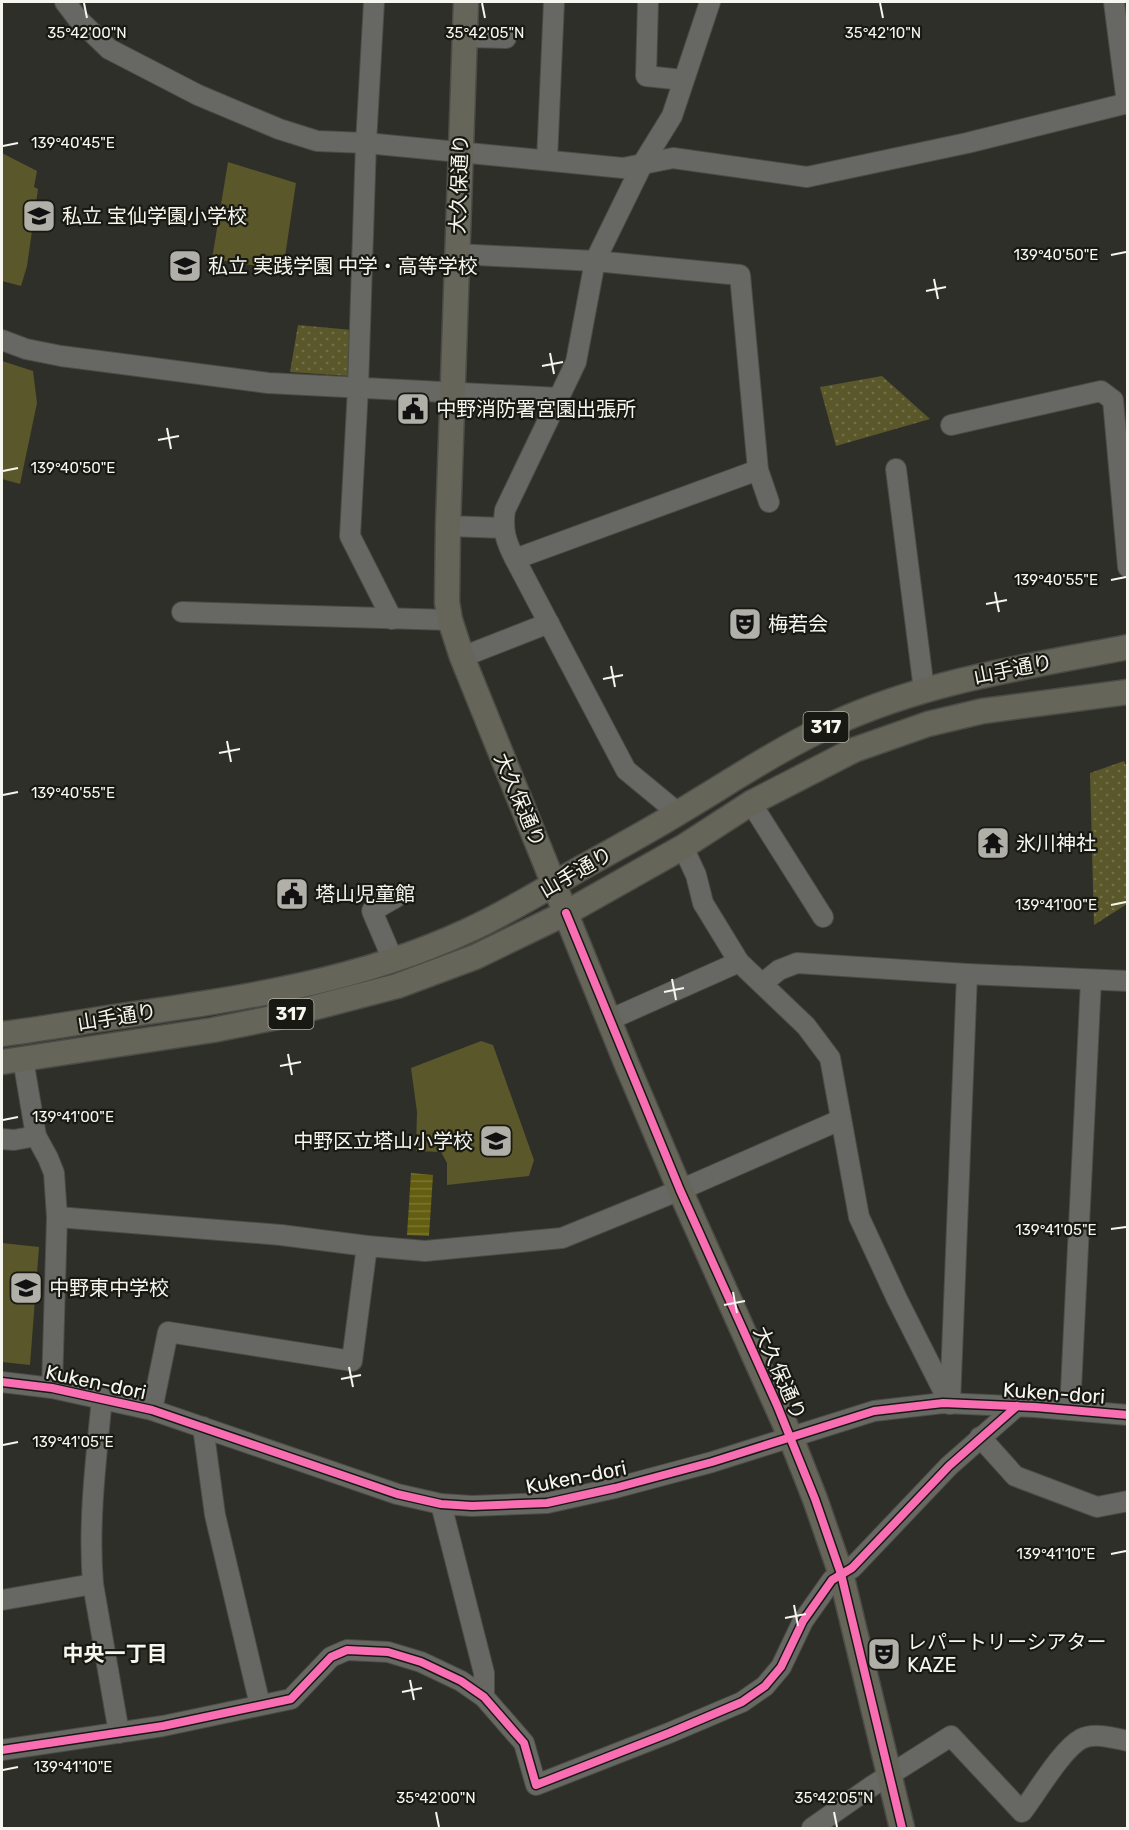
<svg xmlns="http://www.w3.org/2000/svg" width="1129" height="1830" font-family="Rubik,'Noto Sans JP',sans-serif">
<defs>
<pattern id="park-dots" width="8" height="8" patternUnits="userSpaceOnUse" patternTransform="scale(1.5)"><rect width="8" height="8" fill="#5a572a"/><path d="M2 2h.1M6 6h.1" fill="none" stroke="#727049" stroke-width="1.8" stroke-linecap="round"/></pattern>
<pattern id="water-rules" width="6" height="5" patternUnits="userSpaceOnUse" patternTransform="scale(1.5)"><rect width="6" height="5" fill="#645e11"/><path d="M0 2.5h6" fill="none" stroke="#7b7634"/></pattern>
</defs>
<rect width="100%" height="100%" fill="#2f2f29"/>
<g fill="url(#park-dots)">
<path d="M298,325L352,330L349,376L290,372Z"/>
<path d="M882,376L930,419L836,446L820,387Z"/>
<path d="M1124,761L1128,770L1127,904L1094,925L1090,773Z"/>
</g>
<g fill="#5a572a">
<path d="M2,153L37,171L34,187L38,189L27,266L21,286L2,281Z"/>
<path d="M228,162L296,183L283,270L212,259Z"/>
<path d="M2,361L33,371L37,403L20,484L2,479Z"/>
<path d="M481,1041L493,1045L534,1160L529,1176L447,1185V1163L441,1152L416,1151L417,1112L411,1068Z"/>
<path d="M2,1243L39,1247L30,1365L2,1362Z"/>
</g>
<path fill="url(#water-rules)" d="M411,1173L433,1175L429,1236L407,1235Z"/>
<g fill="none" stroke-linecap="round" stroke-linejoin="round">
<defs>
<g id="minor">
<path d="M65,2L78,19L109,49L198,95L279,129L317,141L366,143L623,168L673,158L807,177L967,143L1128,103"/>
<path d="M374,2L366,143L358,388L350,536L392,619"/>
<path d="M648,2L646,76L683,80"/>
<path d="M1114,2L1127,103"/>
<path d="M465,37L506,38"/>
<path d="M547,160L554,2"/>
<path d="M457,254L595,261L740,275L758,470L769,502"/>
<path d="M2,340L26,349L61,356L268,383L559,398"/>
<path d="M951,425L1101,391L1113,400L1128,567"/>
<path d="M896,469L924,690"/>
<path d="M448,526L503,528"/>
<path d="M515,559L758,470"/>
<path d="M182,612L450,620"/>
<path d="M462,657L549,623"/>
<path d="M751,803L823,917"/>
<path d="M678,813L626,770L515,559C506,542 502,530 505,510L576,362L595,261L643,163L672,116L710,2"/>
<path d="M683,847L696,875L703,903L739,962L806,1026L830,1058L859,1217L897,1299L950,1404L967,974"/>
<path d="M393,960L372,911L395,898"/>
<path d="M763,983L779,970L797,963L967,974L1128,981"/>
<path d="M609,1020L739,962"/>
<path d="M23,1059L36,1136L48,1158L54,1173L57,1217L52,1388"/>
<path d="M2,1139L14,1140L36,1136"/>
<path d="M57,1217L281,1235L367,1246"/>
<path d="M2,1382L52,1388L152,1410L397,1494L441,1504L472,1506L547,1503L615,1488L712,1462L874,1411L943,1403L1035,1407L1128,1415"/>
<path d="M102,1398C96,1460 88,1522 93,1584L119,1733"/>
<path d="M152,1410L168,1332L352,1361L367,1246L425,1251L562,1238L680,1190L840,1120"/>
<path d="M1070,1410L1091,980"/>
<path d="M203,1427L215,1515L260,1705"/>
<path d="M980,1437L1015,1476L1097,1507L1128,1501"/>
<path d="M441,1504L484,1673V1697"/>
<path d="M2,1600L93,1584"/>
<path d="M2,1750L163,1726L291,1699L331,1657L347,1650L388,1652L421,1662L461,1681L484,1697L524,1743L536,1785L669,1733L742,1702L765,1686L781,1667L803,1621L832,1580L852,1568L949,1466L1017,1406"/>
<path d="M812,1828L872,1786L951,1736L1022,1812C1036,1794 1062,1749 1081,1739C1094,1732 1114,1738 1128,1741"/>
</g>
<g id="major">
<path d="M466,2L448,526L447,602L450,620L462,657L627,1065L680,1190L791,1438L815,1499L841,1574L902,1828"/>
<path d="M2,1034C44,1029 85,1021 127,1015C243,998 360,981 467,931C507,913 545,889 583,867C615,849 647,832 678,813C730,782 780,748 835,723C930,680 1027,667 1128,647"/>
<path d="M2,1062L213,1030L278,1017L397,986L475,957L566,913L683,847L751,803L854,750L928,724L983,711L1128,692"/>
</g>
</defs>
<use href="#minor" stroke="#4c4c47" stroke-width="22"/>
<use href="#major" stroke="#4c4c47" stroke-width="27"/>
<use href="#minor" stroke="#676763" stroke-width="20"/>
<use href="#major" stroke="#666559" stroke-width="24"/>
<defs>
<g id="cycleway">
<path d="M566,913L680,1190L777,1405L815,1499L841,1574L902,1828"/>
<path d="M2,1382L52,1388L152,1410L397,1494L441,1504L472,1506L547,1503L615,1488L712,1462L874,1411L943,1403L1035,1407L1128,1415"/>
<path d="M2,1750L163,1726L291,1699L331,1657L347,1650L388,1652L421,1662L461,1681L484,1697L524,1743L536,1785L669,1733L742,1702L765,1686L781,1667L803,1621L832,1580L852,1568L949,1466L1017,1406"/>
</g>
</defs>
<use href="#cycleway" stroke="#191914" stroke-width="11"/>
<use href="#cycleway" stroke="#f96db3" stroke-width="8"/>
</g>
<path fill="none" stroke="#f6f6ee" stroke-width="2" d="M84,3L87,18M482,3L485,18M880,3L883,18M3,146L18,143M1111,255L1126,252M934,279L938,299M926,291L946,287M550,353L554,374M542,366L563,362M167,428L171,449M158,440L179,436M3,471L18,468M1111,580L1126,577M995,592L999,612M986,604L1007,600M611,666L615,687M603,679L623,675M227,741L231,762M219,753L240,749M3,795L18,792M1111,905L1126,902M672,979L676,1000M664,992L684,988M288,1054L292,1075M280,1066L301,1062M3,1120L18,1117M1111,1229L1126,1227M733,1292L737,1313M724,1305L745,1301M349,1367L353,1387M341,1379L361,1375M3,1445L18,1442M1111,1554L1126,1551M794,1605L798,1626M785,1618L806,1614M410,1680L414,1700M402,1692L422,1688M3,1770L18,1767M436,1812L439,1827M834,1812L837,1827"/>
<defs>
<symbol id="school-square" viewBox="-11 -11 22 22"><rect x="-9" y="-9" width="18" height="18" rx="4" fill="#b0b0a9" stroke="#191914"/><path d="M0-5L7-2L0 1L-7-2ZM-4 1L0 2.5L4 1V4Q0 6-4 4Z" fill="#111"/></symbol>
<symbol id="civic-square" viewBox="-11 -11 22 22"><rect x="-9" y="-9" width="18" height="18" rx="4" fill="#b0b0a9" stroke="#191914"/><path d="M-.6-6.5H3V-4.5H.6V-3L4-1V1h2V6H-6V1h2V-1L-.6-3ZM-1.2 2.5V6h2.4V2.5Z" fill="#111"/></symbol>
<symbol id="theatre-square" viewBox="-11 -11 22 22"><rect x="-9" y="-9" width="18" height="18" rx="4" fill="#b0b0a9" stroke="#191914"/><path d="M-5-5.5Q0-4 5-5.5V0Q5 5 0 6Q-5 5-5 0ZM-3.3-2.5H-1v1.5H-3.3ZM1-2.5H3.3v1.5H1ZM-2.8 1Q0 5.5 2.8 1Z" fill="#111"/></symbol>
<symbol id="temple-square" viewBox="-11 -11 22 22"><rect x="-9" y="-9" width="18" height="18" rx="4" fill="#b0b0a9" stroke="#191914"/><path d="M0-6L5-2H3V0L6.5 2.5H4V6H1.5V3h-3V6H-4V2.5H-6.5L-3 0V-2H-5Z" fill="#111"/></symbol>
</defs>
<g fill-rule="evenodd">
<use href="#school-square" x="20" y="197" width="38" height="38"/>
<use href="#school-square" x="166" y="247" width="38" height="38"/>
<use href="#civic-square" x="394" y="390" width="38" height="38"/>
<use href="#theatre-square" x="726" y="605" width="38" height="38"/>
<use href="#temple-square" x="974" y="824" width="38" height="38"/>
<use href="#civic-square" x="273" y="875" width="38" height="38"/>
<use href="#school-square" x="477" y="1122" width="38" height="38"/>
<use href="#school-square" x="7" y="1269" width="38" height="38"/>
<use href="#theatre-square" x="865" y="1635" width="38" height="38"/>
</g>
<g text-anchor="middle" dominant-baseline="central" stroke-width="4.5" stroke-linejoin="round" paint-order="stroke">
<g fill="#191914" stroke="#b4b4ad" stroke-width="1.5">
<rect x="803.5" y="712" width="45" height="30" rx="4.5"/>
<rect x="268.5" y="999" width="45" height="30" rx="4.5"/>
</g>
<g font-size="18" font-weight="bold" fill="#f6f6ee">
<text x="826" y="727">317</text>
<text x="291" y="1014">317</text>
</g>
<g font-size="20" fill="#f6f6ee" stroke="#191914">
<text transform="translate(459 184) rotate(-88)">大久保通り</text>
<text transform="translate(1013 669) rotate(-11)">山手通り</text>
<text transform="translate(520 800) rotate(67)">大久保通り</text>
<text transform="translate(576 872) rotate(-30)">山手通り</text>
<text transform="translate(117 1017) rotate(-9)">山手通り</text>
<text transform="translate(780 1373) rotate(66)">大久保通り</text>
<text transform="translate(96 1382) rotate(12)">Kuken-dori</text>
<text transform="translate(1054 1393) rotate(4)">Kuken-dori</text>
<text transform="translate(576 1477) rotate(-11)">Kuken-dori</text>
</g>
<g font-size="20" fill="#f6f6ee" stroke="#191914" text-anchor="start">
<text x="62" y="216">私立 宝仙学園小学校</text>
<text x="208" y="266">私立 実践学園 中学・高等学校</text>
<text x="436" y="409">中野消防署宮園出張所</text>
<text x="768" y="624">梅若会</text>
<text x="1016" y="843">氷川神社</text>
<text x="315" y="894">塔山児童館</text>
<text x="473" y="1141" text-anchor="end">中野区立塔山小学校</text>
<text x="49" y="1288">中野東中学校</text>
<text x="907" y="1642">レパートリーシアター<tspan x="907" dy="23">KAZE</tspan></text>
</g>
<g font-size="21" font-weight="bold" fill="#f6f6ee" stroke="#191914">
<text x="115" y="1653">中央一丁目</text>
</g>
</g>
<g font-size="15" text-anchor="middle" fill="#f6f6ee" stroke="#191914" stroke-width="4.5" stroke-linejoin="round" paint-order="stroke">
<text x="87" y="38">35°42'00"N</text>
<text x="485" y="38">35°42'05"N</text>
<text x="883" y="38">35°42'10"N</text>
<text x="73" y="148">139°40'45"E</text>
<text x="1056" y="260">139°40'50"E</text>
<text x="73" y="473">139°40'50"E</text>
<text x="1056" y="585">139°40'55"E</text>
<text x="73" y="798">139°40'55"E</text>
<text x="1056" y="910">139°41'00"E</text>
<text x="73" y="1122">139°41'00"E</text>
<text x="1056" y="1235">139°41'05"E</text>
<text x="73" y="1447">139°41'05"E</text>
<text x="1056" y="1559">139°41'10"E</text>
<text x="73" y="1772">139°41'10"E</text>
<text x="436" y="1803">35°42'00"N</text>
<text x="834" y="1803">35°42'05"N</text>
</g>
<rect width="1129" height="1830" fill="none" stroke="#f6f6ee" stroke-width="6"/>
</svg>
